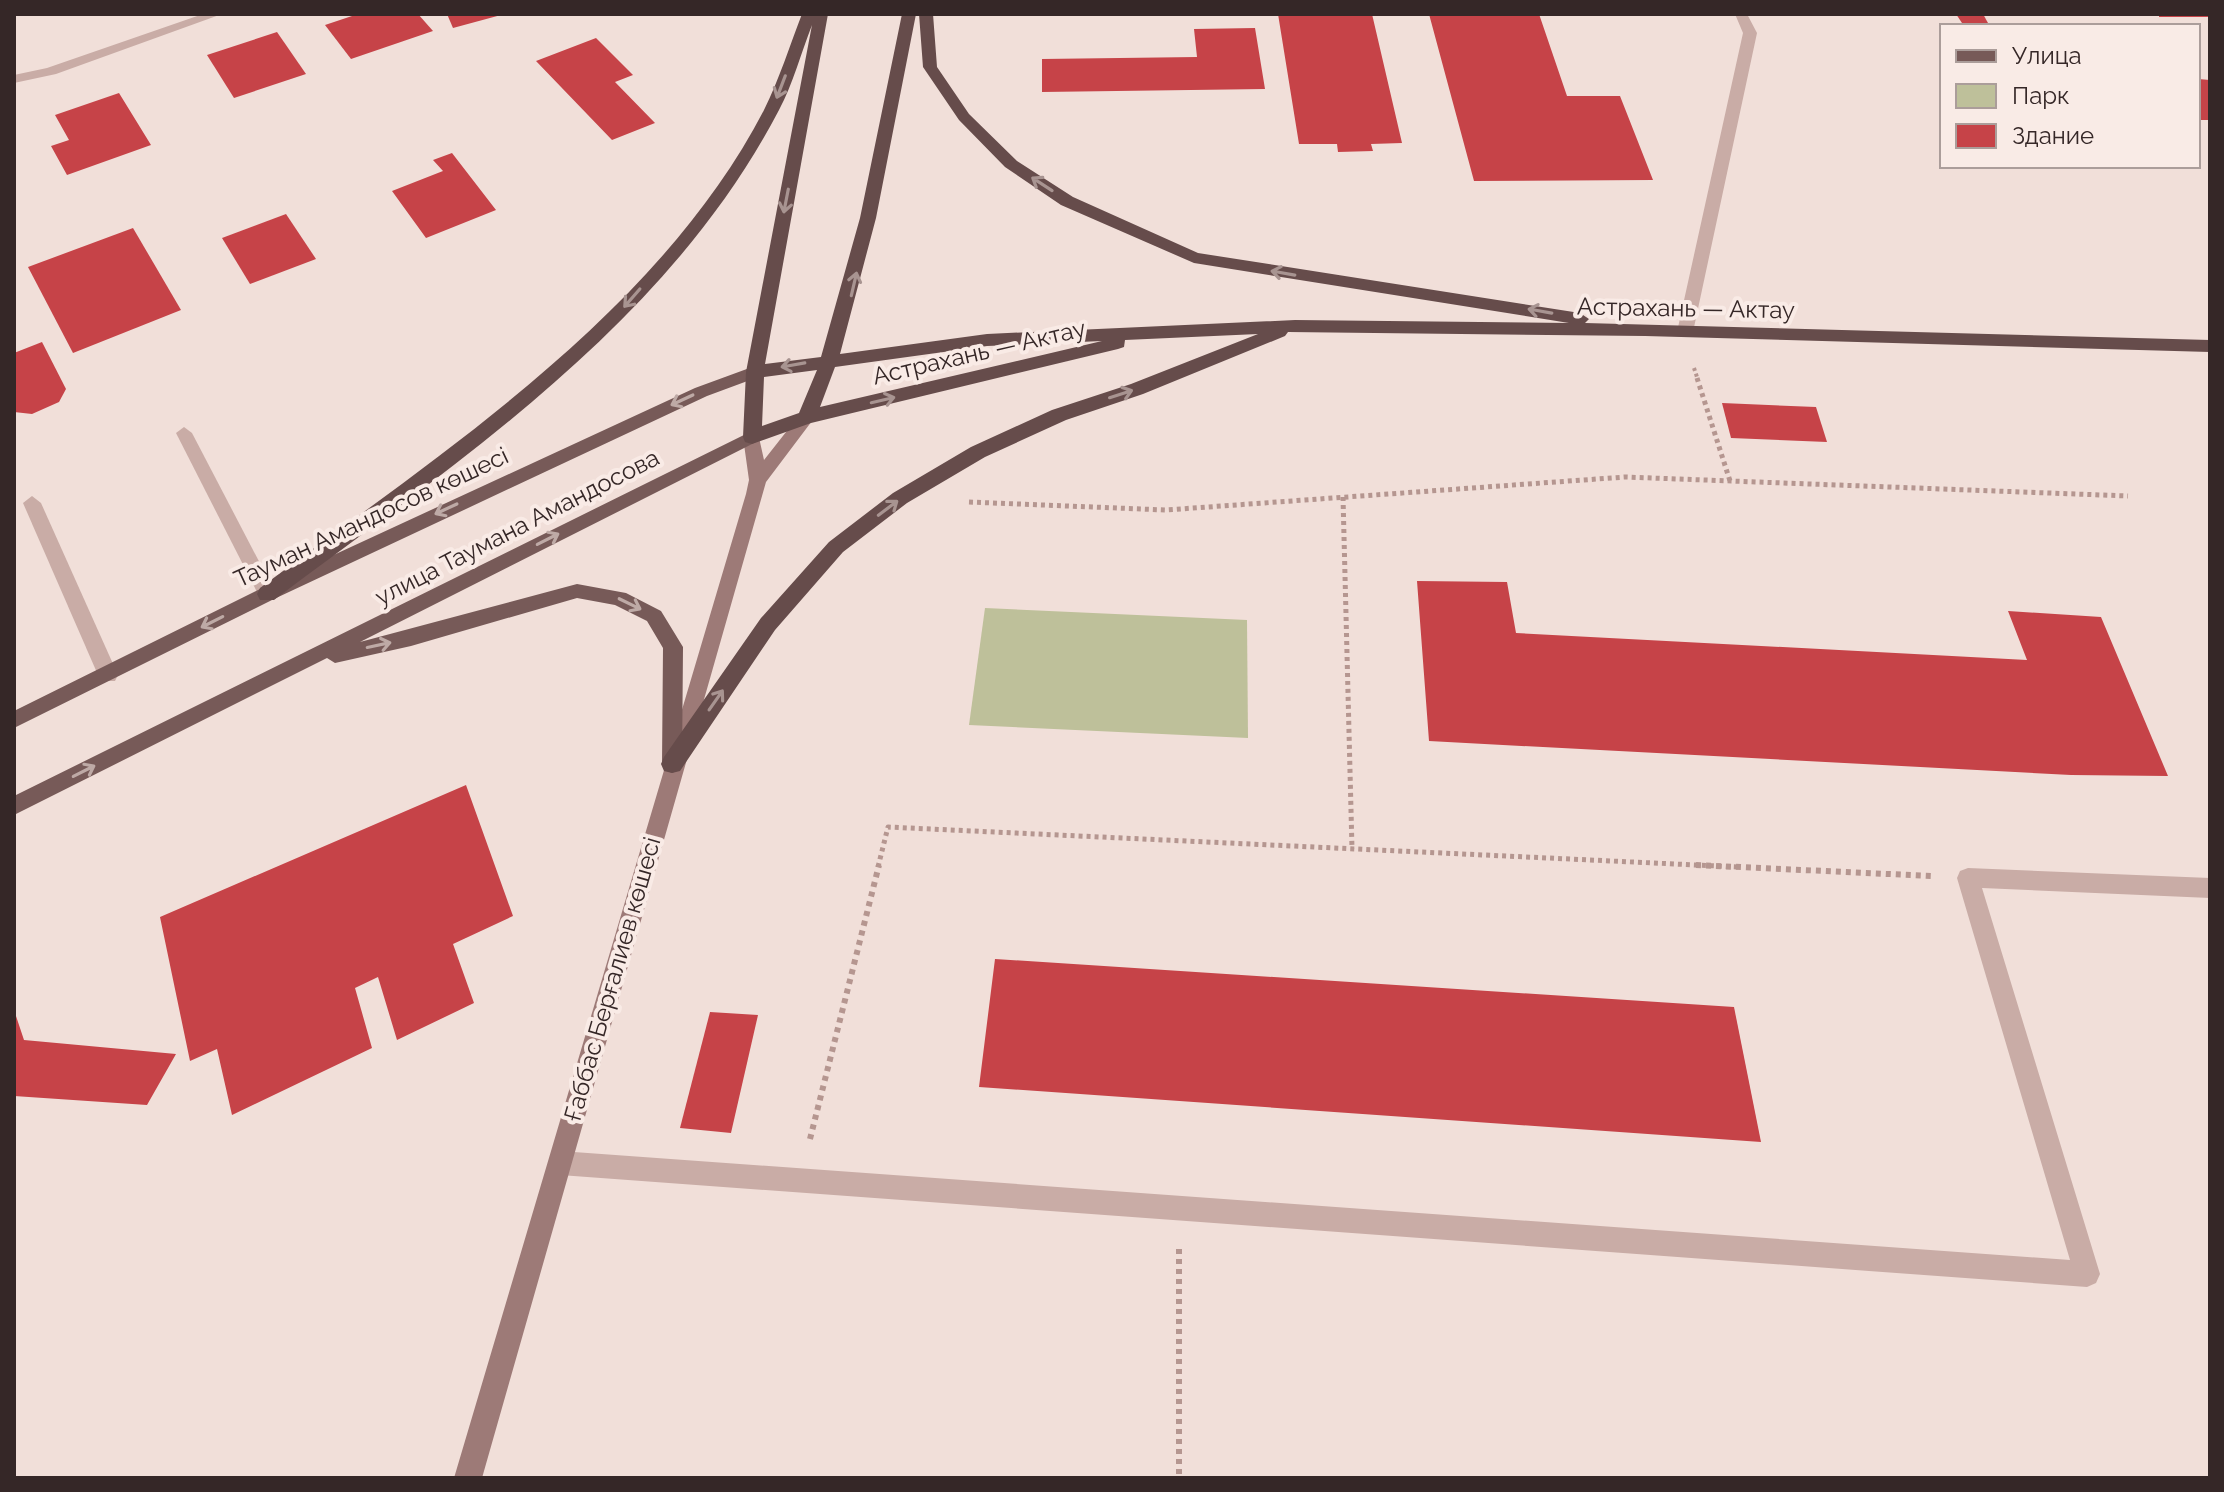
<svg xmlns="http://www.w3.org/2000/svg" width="2224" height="1492" font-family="Raleway,sans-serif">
<rect width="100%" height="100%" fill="#f1dfd9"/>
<path fill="#bec09a" d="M985,608L1247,620L1248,738L969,725Z"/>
<g fill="#c64348">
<path d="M358,14H418L433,31L351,59L325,25Z"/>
<path d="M447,14H500L501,15L453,28Z"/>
<path d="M1278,14H1372L1402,143L1371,144L1373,151L1338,152L1337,144H1299Z"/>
<path d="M1429,14H1539L1567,96H1620L1653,180L1474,181Z"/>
<path d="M1956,14H1983L1988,23H1962Z"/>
<rect x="2159" y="14" width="51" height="3"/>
<path d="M1255,28L1265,89L1042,92V59L1197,57L1194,29Z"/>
<path d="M277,32L306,74L234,98L207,55Z"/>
<path d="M596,38L633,75L615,82L655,123L612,140L536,61Z"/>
<path d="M2198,79L2210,80V120H2198Z"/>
<path d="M119,93L151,145L67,175L51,146L69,140L55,115Z"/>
<path d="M452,153L496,210L426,238L392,191L443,171L433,160Z"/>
<path d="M286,214L316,259L250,284L222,238Z"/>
<path d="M133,228L181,310L73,353L28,267Z"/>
<path d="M42,342L66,389L59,402L32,414L14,412V353Z"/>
<path d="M1722,403L1816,407L1827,442L1731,438Z"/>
<path d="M1417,581L1507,582L1516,633L2027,660L2008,611L2101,617L2168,776L2071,775L1429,741Z"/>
<path d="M466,785L513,916L453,944L474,1003L397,1040L378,977L355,988L372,1048L232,1115L217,1049L190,1061L160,917Z"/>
<path d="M995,959L1734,1007L1761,1142L979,1087Z"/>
<path d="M14,1010L24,1040L176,1054L147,1105L14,1096Z"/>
<path d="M710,1012L758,1015L731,1133L680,1128Z"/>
</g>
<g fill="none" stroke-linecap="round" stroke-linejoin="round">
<path stroke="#b59690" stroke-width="4" stroke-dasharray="3 3" stroke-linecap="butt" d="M1694,368L1698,380"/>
<g stroke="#b59690" stroke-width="5" stroke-dasharray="4 4" stroke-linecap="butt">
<path d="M1697,378L1730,481"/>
<path d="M1343,497L1352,849"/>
<path d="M969,502L1166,510L1625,477L2128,496"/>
<path d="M878,867L888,827L1739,867"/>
</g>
<g stroke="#b59690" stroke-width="6" stroke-dasharray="5 5" stroke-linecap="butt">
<path d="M1696,865L1931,876"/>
<path d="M810,1139L879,865"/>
<path d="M1179,1249V1478"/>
</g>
<g fill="#c9aca6" fill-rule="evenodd">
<path d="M1735,14H1747L1757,33L1693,332L1685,337L1677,332L1743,33Z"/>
<path d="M184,427L192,433L276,594L274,599L267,601L258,594L176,433Z"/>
<path d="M32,496L41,503L118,675L115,681H101L98,675L23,503Z"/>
<path d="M1968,868L2210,878V898L1982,888L2100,1274L2096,1283L2087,1287L560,1175L552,1171L548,1163L552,1155L560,1151L2070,1260L1957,878L1960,871Z"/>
</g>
<path fill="#c9aca6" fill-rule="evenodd" d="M203,14H222L56,74L14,83V75L47,68Z"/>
<path fill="#9d7a77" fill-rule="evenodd" d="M807,411L815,417L766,482L482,1478H454L746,494L749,480L743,437L752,431L758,433L764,460L801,413Z"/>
<g fill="#775a58" fill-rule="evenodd">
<path d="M755,366L761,368L763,372L761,376L707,396L274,599L14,728V711L260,589L695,388Z"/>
<path d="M752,431L761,437L758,441L360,642L577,584L626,593L661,611L683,647L682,764L679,770L672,773L665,770L662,764L663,648L647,621L615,605L577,598L411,646L335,663L327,658L14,815V796Z"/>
</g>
<path fill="#664c4b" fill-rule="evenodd" d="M802,14H828L765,364L821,357L860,218L902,14H916L876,218L840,354L987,334L1295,320L1569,323L1194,263L1061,205L1005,167L959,120L923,67L919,14H933L937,67L969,114L1017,161L1073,197L1198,253L1580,313L1589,319L1585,323L2210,340V352L1645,336L1288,332L1285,336L1143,394L1066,420L985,457L907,503L843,552L775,630L680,771L672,773L664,771L661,764L664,757L761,618L829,542L893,493L971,447L1052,410L1131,384L1258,334L1125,340L1124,347L1118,349L811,423L752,444L745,442L743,437L746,372L812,25C801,53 793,84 779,110C668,323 461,459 274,600H260L257,594L260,588C440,454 658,314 764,110C779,80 790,45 802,14ZM1102,341L820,407L835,367L987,346ZM817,370L799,413L762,426L764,377Z"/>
</g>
<defs><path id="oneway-shaft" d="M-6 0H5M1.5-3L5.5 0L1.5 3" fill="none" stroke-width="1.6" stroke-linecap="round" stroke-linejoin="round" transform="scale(2)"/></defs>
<g stroke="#a89491">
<use href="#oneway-shaft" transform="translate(781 87) rotate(111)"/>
<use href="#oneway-shaft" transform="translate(1042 184) rotate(-147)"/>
<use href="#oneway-shaft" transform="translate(786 201) rotate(101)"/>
<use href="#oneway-shaft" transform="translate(1283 273) rotate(-170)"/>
<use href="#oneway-shaft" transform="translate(854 284) rotate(-77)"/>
<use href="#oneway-shaft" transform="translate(632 298) rotate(131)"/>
<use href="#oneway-shaft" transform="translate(1540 311) rotate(-170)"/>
<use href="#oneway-shaft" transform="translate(793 365) rotate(170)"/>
<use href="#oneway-shaft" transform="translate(1121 394) rotate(-18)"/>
<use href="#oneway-shaft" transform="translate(883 400) rotate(-13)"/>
<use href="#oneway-shaft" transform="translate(888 508) rotate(-37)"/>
<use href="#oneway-shaft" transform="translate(716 700) rotate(-55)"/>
</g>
<g stroke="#beaaa6">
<use href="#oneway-shaft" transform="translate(682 400) rotate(155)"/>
<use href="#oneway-shaft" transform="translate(446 509) rotate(155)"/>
<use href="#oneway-shaft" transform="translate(548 539) rotate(-27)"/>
<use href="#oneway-shaft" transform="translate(630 604) rotate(26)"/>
<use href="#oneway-shaft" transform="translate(212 622) rotate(153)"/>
<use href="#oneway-shaft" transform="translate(379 645) rotate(-12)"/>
<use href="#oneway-shaft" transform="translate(84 771) rotate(-27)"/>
</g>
<g text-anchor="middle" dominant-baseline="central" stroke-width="8" stroke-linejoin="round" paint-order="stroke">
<g font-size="24" fill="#352727" stroke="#f9ebe6">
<text transform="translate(1686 308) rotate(1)">Астрахань — Актау</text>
<text transform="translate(979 352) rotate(-13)">Астрахань — Актау</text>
<text transform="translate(371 517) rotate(-25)">Тауман Амандосов көшесі</text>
<text transform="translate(517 527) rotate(-27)">улица Таумана Амандосова</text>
<text transform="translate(612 979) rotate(-74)">Ғаббас Берғалиев көшесі</text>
</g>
</g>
<rect width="2224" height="1492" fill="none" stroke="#352727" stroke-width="32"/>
<rect x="1940" y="24" width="260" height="144" fill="#f9ebe6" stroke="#ab9d9a" stroke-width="2"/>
<rect x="1956" y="50" width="40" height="12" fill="#775a58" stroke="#ab9d9a" stroke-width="2"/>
<text x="2012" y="64" font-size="24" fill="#352727">Улица</text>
<rect x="1956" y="84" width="40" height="24" fill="#bec09a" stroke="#ab9d9a" stroke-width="2"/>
<text x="2012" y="104" font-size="24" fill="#352727">Парк</text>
<rect x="1956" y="124" width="40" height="24" fill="#c64348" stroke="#ab9d9a" stroke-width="2"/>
<text x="2012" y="144" font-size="24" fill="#352727">Здание</text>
</svg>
